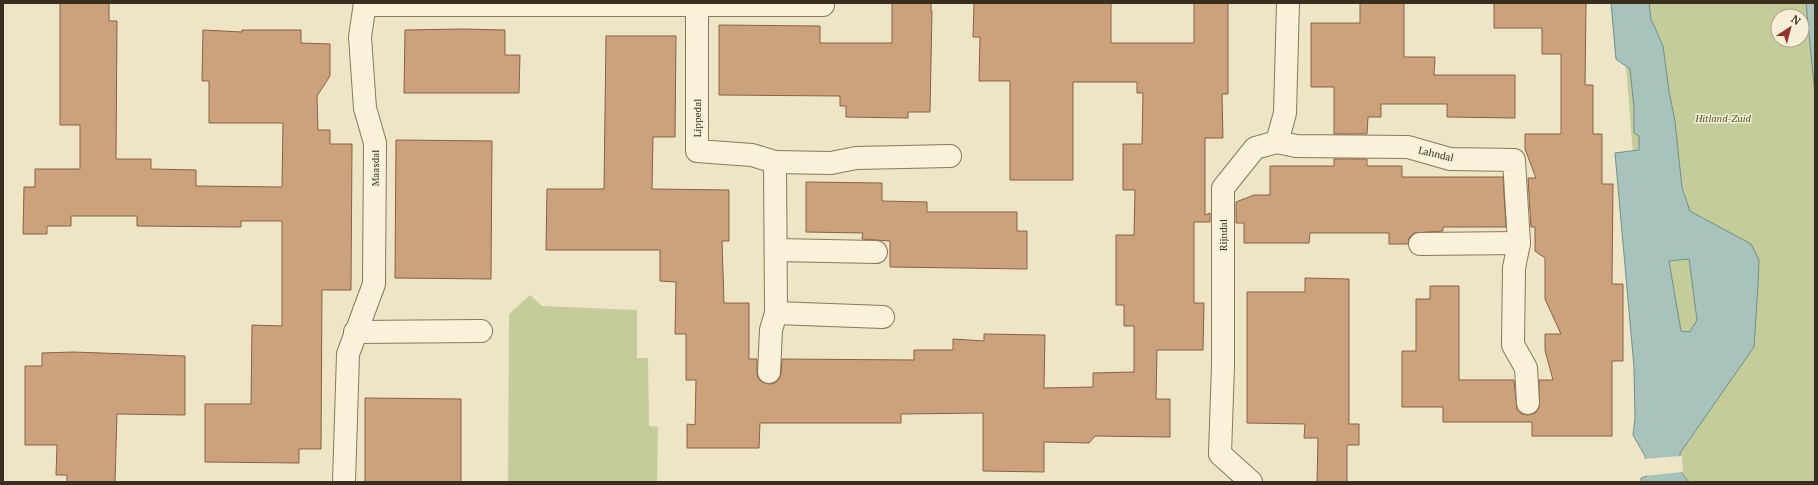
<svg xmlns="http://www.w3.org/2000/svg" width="1818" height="485" font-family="'PT Serif',serif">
<rect width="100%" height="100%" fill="#eee5c6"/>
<g fill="#c4cd9a" fill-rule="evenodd">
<path d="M1621,3H1815V482H1659ZM1778,16H1802V40H1778Z"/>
<path d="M530,295L542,306L637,310V358H648L649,426L658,427L657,482H508L509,314Z"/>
</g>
<g fill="#a8c2bc" stroke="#6e918a" fill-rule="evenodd">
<path d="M1611,3H1649L1651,19L1663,46L1669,91L1675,121L1682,188L1690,211L1751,244L1759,260L1758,286L1754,347L1680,453V471L1689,482H1641V478L1647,476L1645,456L1633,435L1635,418L1634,367L1615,153L1639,150V136L1634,133V108L1630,69L1616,59ZM1689,259L1697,320L1690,332L1681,331L1669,261Z"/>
<path d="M1806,3H1815V95Z"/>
</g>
<path fill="#eee5c6" d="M1682,456L1683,472L1643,476L1645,475L1643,459Z"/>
<g fill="#cca27c" stroke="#896241">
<path d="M60,3H109V21H117L116,159H151V169L196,170V186L282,187L283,123H209V81H202L203,30L242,32V30H301V43L330,44V76L317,96L318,130H330V144H352L351,290H322L321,449H299V463L205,462V404H251L252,325L282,326V221H241V227L137,226V216H71V226H47V234H23L24,187H35V169H80V125H60Z"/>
<path d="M892,3H931V11H932L930,112H908V118L846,117V106H840V96L719,95V25L820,26V43H892Z"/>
<path d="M974,3H1111V43H1194V3H1228V94H1222L1223,138H1205V215L1210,213V222H1194V303H1204L1203,350H1157L1156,399H1170V437L1095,436L1089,443L1044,442V472L983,471V413L901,414V423H760L759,448H687V424L695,425L696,380H686V334H675L676,282L660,281V250H546L547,189H604L606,36H676L675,137H653L652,189L729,190V241H722L724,303H749V359H757V372L758,378L762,382L769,384L775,383L779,379L781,373L782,359L914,360V350H953V339L984,341V334L1045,335L1044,388L1093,387V373L1134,372V326H1124V305H1116V235H1134L1135,190H1123V144H1142L1143,93H1137V82H1073V180H1010V81H979L980,37H973Z"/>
<path d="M1360,3H1404V57H1435L1434,75H1515V118L1447,117V104H1381V117H1368L1367,134H1334V87H1311V23H1360Z"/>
<path d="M1494,3H1586L1585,85H1593V134H1602V184H1613L1612,284H1623V361H1612V436H1532V422H1443V407H1402V351H1416V299H1430V286H1459V380H1514L1517,410L1522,414L1528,415L1535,413L1539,408V380H1553L1545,350V334H1561L1545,299V258L1535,251V227H1531L1528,178H1536L1525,149V134H1561V54H1542V28H1494Z"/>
<path d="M463,29L505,30V55H520L519,93H404L405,30Z"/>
<path d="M396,140L492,141L491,279L395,278Z"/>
<path d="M1334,159H1367V166H1402V177H1503L1506,227H1443V231L1414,233L1409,238L1408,244H1389V233H1310L1309,243H1244V223H1236V202L1254,195H1270V166H1334Z"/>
<path d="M806,182L882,183V201L927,202V212H1017V231H1027V269L890,267V241L862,239L863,233L806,232Z"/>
<path d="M1305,278L1349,279V424H1359V445H1347V482H1317L1318,438H1304L1305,424L1247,423V292H1305Z"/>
<path d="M73,352L185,356V415L117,414L115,482H67V475H56L57,445H25V366H42V353Z"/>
<path d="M365,398L461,399V482H365Z"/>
</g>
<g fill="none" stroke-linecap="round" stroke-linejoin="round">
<defs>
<g id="minor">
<path d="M365,5H823V3"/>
<path d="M697,6V151L752,155L775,162L776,313L771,330L769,372"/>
<path d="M1277,142L1296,146L1408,147L1450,159L1514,160L1519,243L1514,268L1513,345L1526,368L1528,403"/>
<path d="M775,162L831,163L856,158L950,156"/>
<path d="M1420,244L1519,243"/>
<path d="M777,250L876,252"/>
<path d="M776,313L883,317"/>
<path d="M355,332L481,331"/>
<path d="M344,482L348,354L374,284L375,143L365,108L360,37L365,3"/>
<path d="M1251,482L1220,454L1223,365V188L1255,148L1277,142L1285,113L1288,3"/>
</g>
</defs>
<use href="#minor" stroke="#8a775c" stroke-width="24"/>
<use href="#minor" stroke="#f9f1da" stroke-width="22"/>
</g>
<g text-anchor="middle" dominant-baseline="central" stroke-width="3" stroke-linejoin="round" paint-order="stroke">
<g font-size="10" fill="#3a2e1f" stroke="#f6eed6">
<text transform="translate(697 118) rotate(-90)">Lippedal</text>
<text transform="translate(1436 154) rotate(13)">Lahndal</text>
<text transform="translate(375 168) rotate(-90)">Maasdal</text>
<text transform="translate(1223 235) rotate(-90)">Rijndal</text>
</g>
<g font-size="10" font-style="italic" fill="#485726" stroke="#f6eed6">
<text x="1723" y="118">Hitland-Zuid</text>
</g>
</g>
<rect width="1818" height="485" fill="none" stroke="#3a2e1f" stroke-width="8"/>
<g transform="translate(1790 28) rotate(36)"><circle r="19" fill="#f6eed6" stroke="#aba18d"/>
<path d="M0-3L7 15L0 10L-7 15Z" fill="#99312b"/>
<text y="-6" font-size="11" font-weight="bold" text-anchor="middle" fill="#3a2e1f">N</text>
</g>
</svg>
